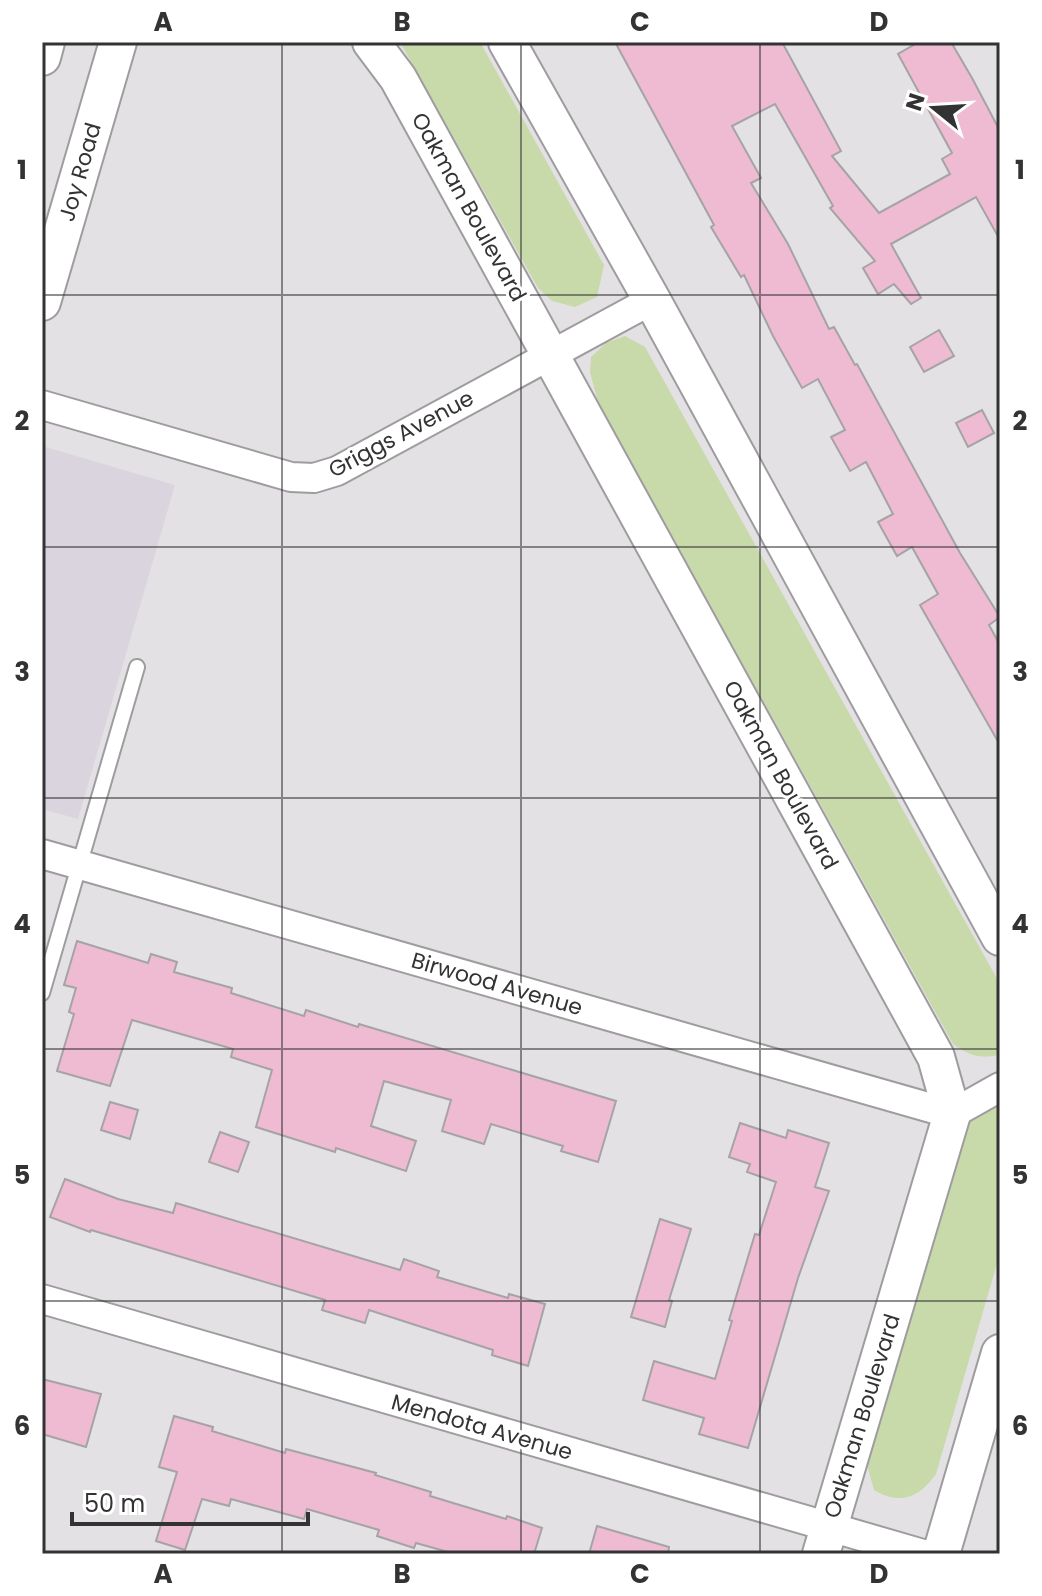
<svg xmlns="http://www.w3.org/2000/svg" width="1042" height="1596" font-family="Poppins,sans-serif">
<rect width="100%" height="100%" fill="#e3e1e4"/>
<path fill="#dad4de" d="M42,446L175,485L78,819L42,809Z"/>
<g fill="#c8d9aa">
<path d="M400,42H480L604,265L597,297L575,307L552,301L538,288Z"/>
<path d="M625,336L645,347L1000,984L998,1055C978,1059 969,1055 953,1044L598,402L590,372L591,357L606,343Z"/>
<path d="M1000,1103V1253L936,1474C920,1497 900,1506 874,1490L866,1461L965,1130L973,1115Z"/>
</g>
<g fill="#eebbd3" stroke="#a6a3a4" stroke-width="2">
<path d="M615,42H782L841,151L832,156L879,213L950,174L942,159L952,153L898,54L919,42H951L972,78L1000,131V240L976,197L891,244L921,298L911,304L894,284L878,294L863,268L875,261L830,208L833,206L775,104L732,126L761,178L751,183L788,244L829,329L834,327L855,365L857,364L960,553L1000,617L989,625L1000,645V745L920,605L938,594L912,547L897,556L878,522L893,514L866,462L850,471L831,437L845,430L818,379L802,388L773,336L744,275L741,277L711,227L714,225Z"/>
<path d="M939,330L954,356L924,372L910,347Z"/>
<path d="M982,410L994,433L968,447L956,423Z"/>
<path d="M77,941L148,963L151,954L177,962L174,972L232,988L231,993L304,1016L306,1010L358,1027L359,1024L616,1101L598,1162L561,1151L563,1146L491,1124L484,1144L442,1131L451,1100L384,1081L371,1126L416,1141L406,1171L336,1148L335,1152L256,1127L272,1070L231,1057L233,1049L132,1020L110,1086L57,1071L74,1014L69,1012L76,988L64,985Z"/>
<path d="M110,1102L138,1110L130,1139L101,1130Z"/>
<path d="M740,1123L786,1138L788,1130L829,1143L815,1187L829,1191L798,1278L748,1448L699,1434L704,1418L643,1400L654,1361L715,1379L732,1321L729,1320L755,1234L759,1235L776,1182L747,1172L750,1164L729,1157Z"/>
<path d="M220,1132L249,1142L238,1172L209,1162Z"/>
<path d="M65,1179L118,1199L173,1213L176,1203L400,1270L404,1259L439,1271L437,1277L508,1298L509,1294L545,1304L528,1366L492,1355L493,1350L369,1310L365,1323L322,1310L325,1300L91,1230L90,1232L50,1217Z"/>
<path d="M660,1219L691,1229L669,1300L672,1301L665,1327L631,1317Z"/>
<path d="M42,1379L101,1394L86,1447L42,1434Z"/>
<path d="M174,1416L213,1427L212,1431L285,1453L286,1449L376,1473L375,1475L431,1492L430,1496L506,1519L507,1516L542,1528L534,1554H455L416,1543L414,1548L377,1536L379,1530L307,1509L304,1519L231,1499L229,1506L202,1499L185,1550L156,1541L177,1472L159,1467Z"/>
<path d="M597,1526L669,1547L668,1554H589Z"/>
</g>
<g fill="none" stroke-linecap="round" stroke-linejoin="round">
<defs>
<path id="service" d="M42,993L137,667"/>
<g id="minor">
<path d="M42,405L291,477L314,478L337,471L652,300"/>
<path d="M42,854L952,1114L1000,1087"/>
<path d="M42,1299L923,1554"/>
</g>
<g id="tertiary">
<path d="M371,42L398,78L936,1057L952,1114L821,1554"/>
<path d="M507,42L652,300L1000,937"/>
<path d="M42,57L46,42"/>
<path d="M42,302L118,42"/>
<path d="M941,1554L1000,1353"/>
</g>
</defs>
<use href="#service" stroke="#9e9c9f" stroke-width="18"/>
<use href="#minor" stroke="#9e9c9f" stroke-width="32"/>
<use href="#tertiary" stroke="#9e9c9f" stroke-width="40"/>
<use href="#service" stroke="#fff" stroke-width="14"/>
<use href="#minor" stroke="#fff" stroke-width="28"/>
<use href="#tertiary" stroke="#fff" stroke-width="36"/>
</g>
<path fill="none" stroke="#343334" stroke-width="2" stroke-opacity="0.55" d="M282,42V1554M521,42V1554M760,42V1554M42,295H1000M42,547H1000M42,798H1000M42,1049H1000M42,1301H1000"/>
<g text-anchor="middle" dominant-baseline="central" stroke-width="6" stroke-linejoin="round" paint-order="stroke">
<g font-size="22" fill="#343334" stroke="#fff">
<text transform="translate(80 172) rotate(-74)">Joy Road</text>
<text transform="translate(469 207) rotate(61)">Oakman Boulevard</text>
<text transform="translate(401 434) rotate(-28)">Griggs Avenue</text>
<text transform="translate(781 775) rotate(61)">Oakman Boulevard</text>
<text transform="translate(497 984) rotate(16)">Birwood Avenue</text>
<text transform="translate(862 1416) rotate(-73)">Oakman Boulevard</text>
<text transform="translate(482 1427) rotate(16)">Mendota Avenue</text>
</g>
</g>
<rect width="1042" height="1596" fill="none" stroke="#ffffff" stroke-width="88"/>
<g transform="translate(934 108) rotate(288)" stroke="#ffffff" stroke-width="6" paint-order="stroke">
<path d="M0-6L14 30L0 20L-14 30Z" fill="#343334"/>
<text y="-12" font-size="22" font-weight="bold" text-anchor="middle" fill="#343334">N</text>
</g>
<path d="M72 1512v12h236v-12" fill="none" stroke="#343334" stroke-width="4"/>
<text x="84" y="1512" font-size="24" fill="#343334" stroke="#ffffff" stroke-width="6" paint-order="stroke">50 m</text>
<rect x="44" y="44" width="954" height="1508" fill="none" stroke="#343334" stroke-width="3"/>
<g font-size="26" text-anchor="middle" font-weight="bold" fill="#343334">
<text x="163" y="31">A</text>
<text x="402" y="31">B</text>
<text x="640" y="31">C</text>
<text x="879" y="31">D</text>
<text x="22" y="179">1</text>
<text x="1020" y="179">1</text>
<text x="22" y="430">2</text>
<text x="1020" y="430">2</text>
<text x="22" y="681">3</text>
<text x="1020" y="681">3</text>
<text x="22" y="933">4</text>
<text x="1020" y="933">4</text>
<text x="22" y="1184">5</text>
<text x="1020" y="1184">5</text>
<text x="22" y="1435">6</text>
<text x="1020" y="1435">6</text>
<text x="163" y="1583">A</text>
<text x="402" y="1583">B</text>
<text x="640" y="1583">C</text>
<text x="879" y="1583">D</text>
</g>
</svg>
